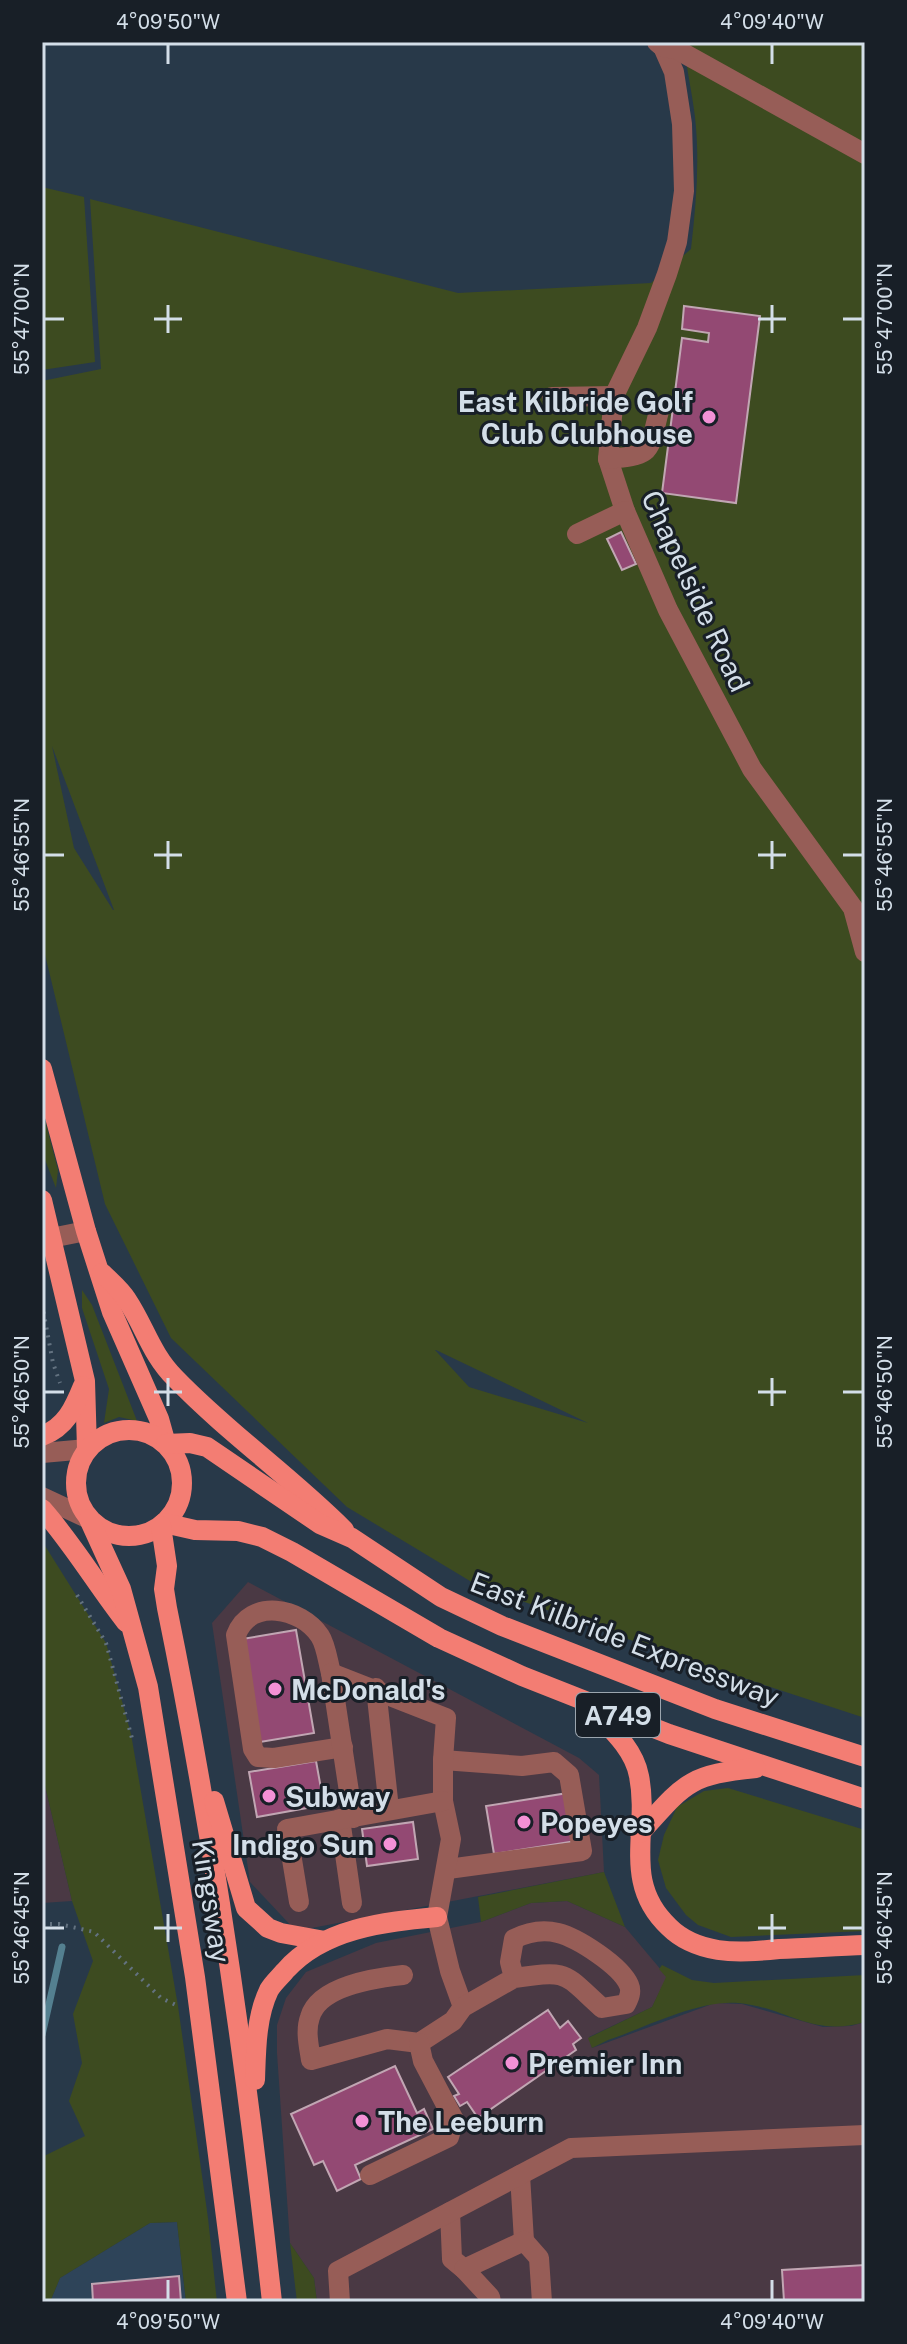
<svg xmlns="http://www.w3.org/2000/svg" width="907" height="2344" font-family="'Public Sans',sans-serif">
<rect width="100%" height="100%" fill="#283949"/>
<g fill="#4a3944">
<path d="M248,1582L579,1758L599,1775L604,1872L296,1931L250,1882L212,1623Z"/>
<path d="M42,1773L72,1901L42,1903Z"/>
<path d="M567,1901L625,1927L667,1977L652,2007L589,2037L592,2048L715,2003L742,2004L823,2027L851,2026L865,2022V2302H317L314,2278L290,2243L277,2053V2025L286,1998L306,1972L376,1943L481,1922L531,1903Z"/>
</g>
<path fill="#2e4459" d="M177,2222L186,2302H50L60,2278L150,2223Z"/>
<g fill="#3d4b20" fill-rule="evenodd">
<path d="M684,42H865V1718L661,1651L475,1584L347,1507L171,1338L105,1204L42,942V381L101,369L90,199L458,293L651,283L691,249C696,205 700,161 695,117C692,91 686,68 684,42ZM52,746L114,910H113L74,848ZM435,1350H436L588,1423L469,1387Z"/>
<path d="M42,187L84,197L95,362L42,370Z"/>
<path d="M42,1109L58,1170L56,1188L42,1152Z"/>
<path d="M82,1290L92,1305L137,1421L119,1417L104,1423L109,1389L82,1308Z"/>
<path d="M42,1541L106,1643L131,1734L178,2006L208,2218L217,2302H186L177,2222L150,2223L60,2278L50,2302H42V2157L85,2136L69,2101L82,2063L73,2014L93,1961L72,1901L42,1773Z"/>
<path d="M728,1788L865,1830V1931L731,1937L698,1925L686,1915L666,1888L658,1860L664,1835L677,1807L704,1791Z"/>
<path d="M604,1872L625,1927L567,1901L531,1903L481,1922L478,1897Z"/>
<path d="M662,1965L692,1980L714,1983L865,1975V2022C812,2038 786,2007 738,2003C697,2000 647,2027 608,2040L592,2048L588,2038L652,2007L666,1977L659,1969Z"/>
<path d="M290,2243L314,2278L317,2302H297Z"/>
</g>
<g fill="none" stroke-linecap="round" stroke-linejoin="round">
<path stroke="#548090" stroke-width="7" d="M42,2035L62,1947"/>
</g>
<g fill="#934973" stroke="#c1a6b3" stroke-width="2">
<path d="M684,306L760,316L736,503L662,493L682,338L708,342L709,333L682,329Z"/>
<path d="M621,532L636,564L622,570L607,539Z"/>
<path d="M296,1630L314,1733L254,1743L236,1640Z"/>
<path d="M316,1761L324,1805L257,1817L249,1772Z"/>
<path d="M568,1793L576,1841L494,1854L486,1806Z"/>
<path d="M413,1822L418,1859L367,1866L362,1829Z"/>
<path d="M548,2010L560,2028L568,2021L581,2038L573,2044L576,2050L478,2118L467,2102L460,2106L454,2096L459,2094L448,2077Z"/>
<path d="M395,2066L417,2113L424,2109L433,2129L355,2165L361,2179L337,2191L323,2161L314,2165L291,2114Z"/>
<path d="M865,2265V2302H768L784,2301L782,2270Z"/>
<path d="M179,2276L181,2302H93L92,2284Z"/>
</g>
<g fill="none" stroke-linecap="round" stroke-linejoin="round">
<g stroke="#637280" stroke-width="4" stroke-dasharray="2 6" stroke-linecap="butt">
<path d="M42,1304L53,1363L60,1383"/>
<path d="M77,1595L106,1643L133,1742"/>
<path d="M42,1924H59L94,1932L161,1998L178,2006"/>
</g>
<g stroke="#975d57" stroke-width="20">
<path d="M657,42L663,47L674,72L682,124L684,191L677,242L667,274L647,328L614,396L608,459L625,511L668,610L752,769L853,908L865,952"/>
<path d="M663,47L676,49L865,154"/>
<path d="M552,397L614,396"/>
<path d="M608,459C653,455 648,454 659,411"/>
<path d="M577,534L625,511"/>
<path d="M51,1238L86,1231"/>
<path d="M42,1453L87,1449"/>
<path d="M42,1497L89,1519"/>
<path d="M331,1673C328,1662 326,1645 320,1636C301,1607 250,1598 236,1635L253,1749L258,1757L274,1758L343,1747"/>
<path d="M376,1688L389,1809"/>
<path d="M443,1760L522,1766L554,1762L569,1775L582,1851L448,1869"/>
<path d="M353,1818L331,1673L446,1718L443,1760V1801L451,1839L437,1917L450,1971L463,2007"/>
<path d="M340,1819L352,1903"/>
<path d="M299,1902L287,1829L443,1801"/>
<path d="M403,1975C375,1978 319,1986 310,2017C305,2031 309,2046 311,2060L387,2039L419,2043L453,2021L463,2007L514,1978L510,1962L514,1939C528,1932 542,1929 558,1933C578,1938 621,1966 629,1985C632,1992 629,1998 626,2004L602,2008C562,1972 570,1970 514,1978"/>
<path d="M370,2175L449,2137L454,2120L423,2061L419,2043"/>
<path d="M520,2175L524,2241"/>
<path d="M450,2212L452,2259L464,2269"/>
<path d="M340,2302L338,2271L571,2148L865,2135"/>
<path d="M491,2302L490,2297L464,2269L524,2241L539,2258L542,2302"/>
</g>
<g stroke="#f37d73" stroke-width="20">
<path d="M42,1069L86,1231L112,1312L159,1419L166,1444"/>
<path d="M42,1200L85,1381L87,1449"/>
<path d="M102,1273C110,1281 121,1290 127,1300C145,1327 151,1354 175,1378C228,1433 290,1476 344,1530"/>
<circle cx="129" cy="1483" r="53"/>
<path d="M42,1436C66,1427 74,1408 83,1386"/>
<path d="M166,1444L190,1443L207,1447L320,1524L352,1538L441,1597L502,1626L715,1709L865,1757"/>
<path d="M42,1509C73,1544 97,1585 126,1622"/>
<path d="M89,1519L121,1589L148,1687L195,1977L237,2302"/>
<path d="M164,1523L195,1530L238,1531L262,1537L292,1552L439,1638L522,1676L669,1734L865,1799"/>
<path d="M161,1526L167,1566L164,1589L167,1608C214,1837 247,2070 272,2302"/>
<path d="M590,1707C609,1727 634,1748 639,1776C650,1831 621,1882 669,1927C682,1940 700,1947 718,1950C738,1953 759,1951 779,1949C808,1948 836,1946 865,1945"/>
<path d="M214,1801L246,1908L268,1928L281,1933L325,1941"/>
<path d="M640,1833C685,1783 688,1775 756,1768"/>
<path d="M255,2080C256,2050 256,2017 269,1990C273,1983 280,1977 285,1971C323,1928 384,1922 437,1917"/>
</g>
</g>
<path fill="none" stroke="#d3dee8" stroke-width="3" d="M168,44V64M772,44V64M168,305V333M772,305V333M44,319H64M154,319H182M758,319H786M843,319H863M168,841V869M772,841V869M44,855H64M154,855H182M758,855H786M843,855H863M168,1378V1406M772,1378V1406M44,1392H64M154,1392H182M758,1392H786M843,1392H863M168,1914V1942M772,1914V1942M44,1928H64M154,1928H182M758,1928H786M843,1928H863M168,2280V2300M772,2280V2300"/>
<g fill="#f391d6" stroke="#181f27" stroke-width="3">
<circle cx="709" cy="417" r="8"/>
<circle cx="275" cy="1689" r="8"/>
<circle cx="269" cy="1796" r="8"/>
<circle cx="524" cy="1822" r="8"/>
<circle cx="390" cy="1844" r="8"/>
<circle cx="512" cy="2063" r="8"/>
<circle cx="362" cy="2121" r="8"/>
</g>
<g text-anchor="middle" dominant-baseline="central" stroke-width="6" stroke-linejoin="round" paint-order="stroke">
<rect fill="#181f27" stroke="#9ba5ae" stroke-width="2" x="576" y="1693" width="84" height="44" rx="6"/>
<g font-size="26" font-weight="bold" fill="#d3dee8">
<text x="618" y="1715">A749</text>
</g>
<g font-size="28" font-weight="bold" fill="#d3dee8" stroke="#181f27" text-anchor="start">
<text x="693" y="401" text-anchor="end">East Kilbride Golf<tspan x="693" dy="32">Club Clubhouse</tspan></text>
<text x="291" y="1689">McDonald's</text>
<text x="285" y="1796">Subway</text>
<text x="540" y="1822">Popeyes</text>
<text x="374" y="1844" text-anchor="end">Indigo Sun</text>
<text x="528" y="2063">Premier Inn</text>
<text x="378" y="2121">The Leeburn</text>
</g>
<g font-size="28" fill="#d3dee8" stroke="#181f27">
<text transform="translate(696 591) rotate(65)">Chapelside Road</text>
<text transform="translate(625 1639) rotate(21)">East Kilbride Expressway</text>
<text transform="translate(212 1901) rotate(81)">Kingsway</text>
</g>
</g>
<rect width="907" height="2344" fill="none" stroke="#181f27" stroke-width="88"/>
<rect x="44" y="44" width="819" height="2256" fill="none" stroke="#d3dee8" stroke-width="3"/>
<g font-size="20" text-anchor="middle" fill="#d3dee8">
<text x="168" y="29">4°09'50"W</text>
<text x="772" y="29">4°09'40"W</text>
<text transform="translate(22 319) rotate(-90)" y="7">55°47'00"N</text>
<text transform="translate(885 319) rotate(-90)" y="7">55°47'00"N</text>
<text transform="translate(22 855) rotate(-90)" y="7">55°46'55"N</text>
<text transform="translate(885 855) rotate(-90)" y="7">55°46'55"N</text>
<text transform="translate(22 1392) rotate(-90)" y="7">55°46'50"N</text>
<text transform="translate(885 1392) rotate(-90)" y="7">55°46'50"N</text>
<text transform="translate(22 1928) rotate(-90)" y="7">55°46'45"N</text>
<text transform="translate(885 1928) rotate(-90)" y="7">55°46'45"N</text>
<text x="168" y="2329">4°09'50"W</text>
<text x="772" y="2329">4°09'40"W</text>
</g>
</svg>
